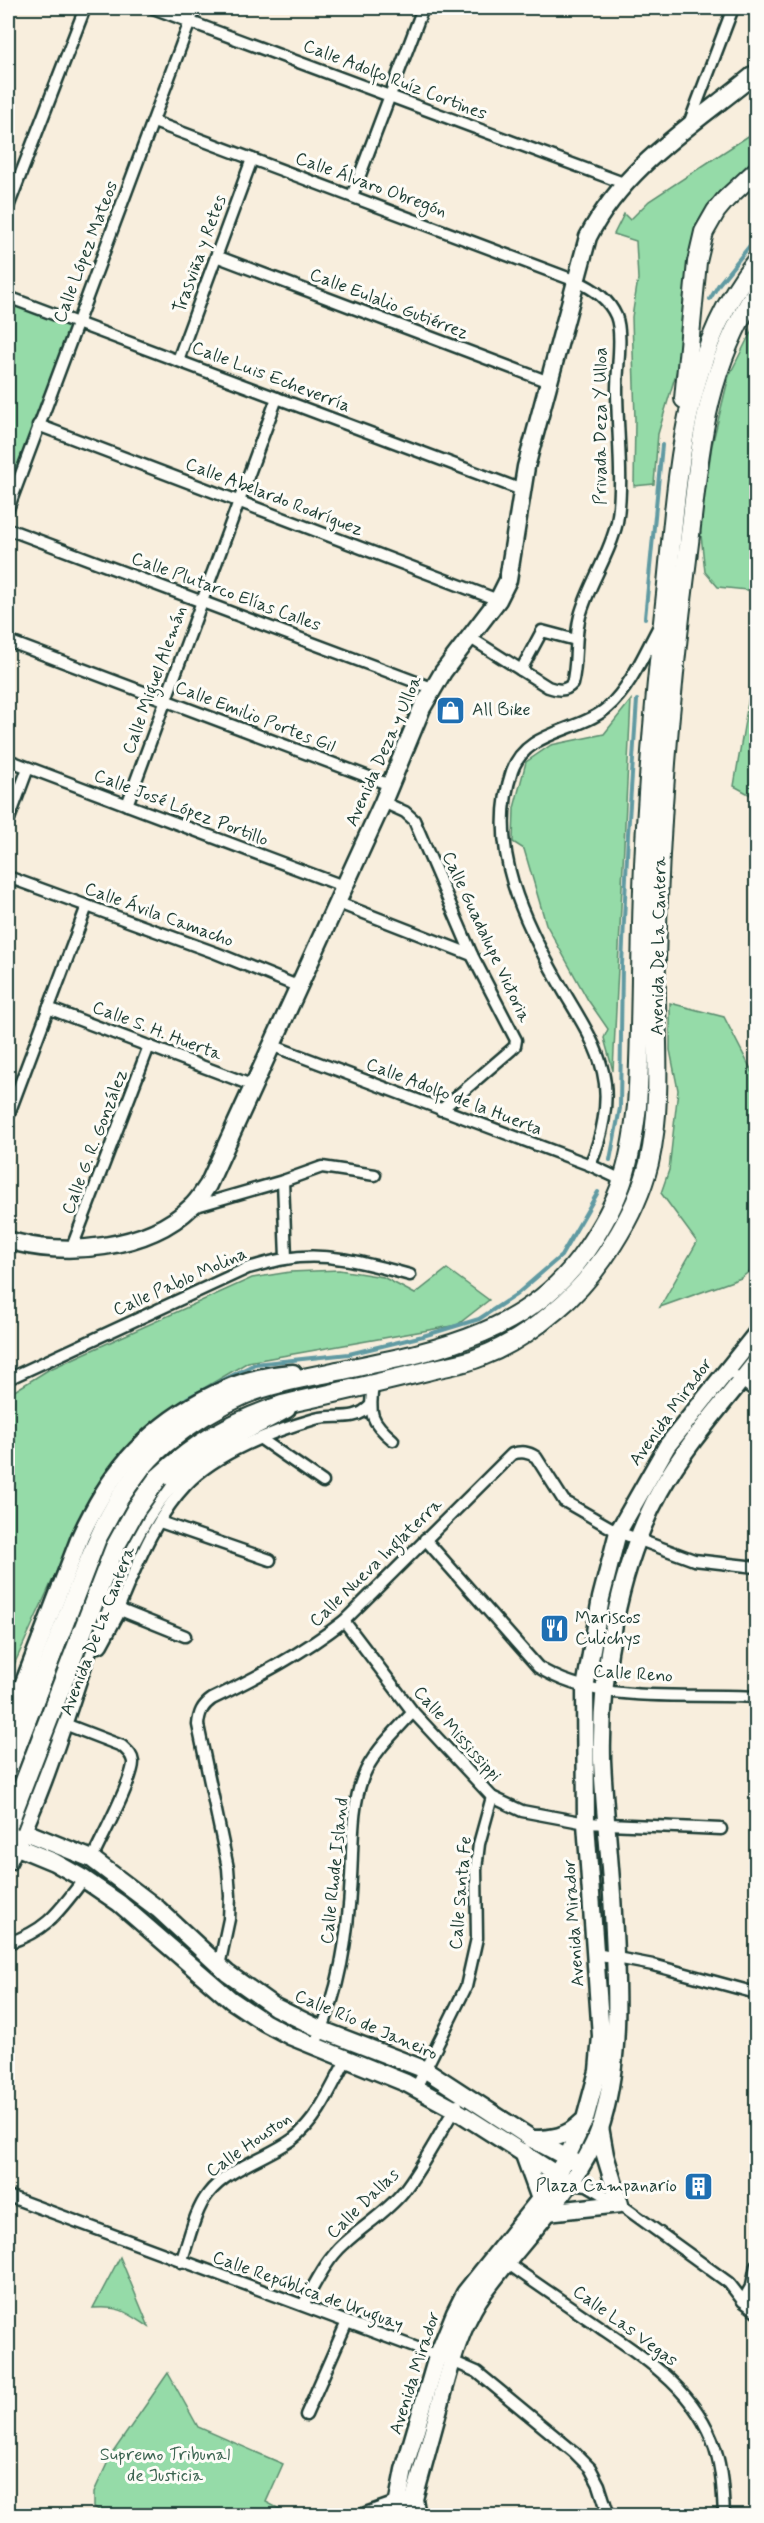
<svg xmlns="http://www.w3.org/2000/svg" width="764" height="2523" font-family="Mynerve,sans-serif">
<rect width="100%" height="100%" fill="#f8eedd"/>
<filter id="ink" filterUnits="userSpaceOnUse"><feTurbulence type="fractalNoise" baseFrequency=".0167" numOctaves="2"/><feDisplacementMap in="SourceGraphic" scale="12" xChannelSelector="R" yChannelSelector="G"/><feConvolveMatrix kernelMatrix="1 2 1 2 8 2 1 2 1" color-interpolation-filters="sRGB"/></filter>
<g filter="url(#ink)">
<g fill="#95dba8" stroke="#5a8c6e" stroke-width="1.5">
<path d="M756,131V162L716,195L693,236L680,360L658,434L654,484L634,486L635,420L632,317L638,279L636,241L614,234L624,214L630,220L649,201Z"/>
<path d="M8,299L81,325L8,519Z"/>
<path d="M756,322V591L718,587L705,572L700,526L712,445L729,376Z"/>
<path d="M756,655V798L734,786Z"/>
<path d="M631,700L613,1071L604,1038L608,1029L588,1000L546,924L524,849L513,842L514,808L526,762L551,745L604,734Z"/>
<path d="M670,1003L724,1017L756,1079V1266L741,1278L660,1307L697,1242L661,1193L669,1170L678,1090L670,1050Z"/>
<path d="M447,1269L489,1300L457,1325L248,1362L187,1398L135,1440L112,1466L77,1526L8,1678V1395L48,1370L252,1278L290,1272L339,1270L383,1277L415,1294Z"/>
<path d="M120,2257L149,2327C126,2312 121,2306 93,2308Z"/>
<path d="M168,2373L198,2427L283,2464L266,2502L291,2515L109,2516L94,2507V2492L111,2455Z"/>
</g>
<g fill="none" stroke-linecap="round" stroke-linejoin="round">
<g stroke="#609aa2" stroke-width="4">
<path d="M710,299L719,284L756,238"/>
<path d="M645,618L662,445"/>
<path d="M610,1160L620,1108L622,964L628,834L637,700"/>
<path d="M175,1408L187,1398L255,1364L349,1354L423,1336L479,1319L517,1294L561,1256L598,1192"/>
<path d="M8,1700L22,1664"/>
</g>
<defs>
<g id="street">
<path d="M153,8L626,184"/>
<path d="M154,122L576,281C593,288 608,298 616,316C623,334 617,369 617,389C617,428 624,485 617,522C610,555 589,583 580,616C574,638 578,662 572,684C565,692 557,690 548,687L469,637"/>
<path d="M689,124L733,8"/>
<path d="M352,196L423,8"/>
<path d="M8,207L85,8"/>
<path d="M216,256L549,382"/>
<path d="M8,297L522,490"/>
<path d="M178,360L252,159"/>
<path d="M38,425L498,600"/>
<path d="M8,509L195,8"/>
<path d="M8,529L432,688"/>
<path d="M8,641L390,785"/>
<path d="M521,670L542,631L576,640"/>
<path d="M8,760L343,886"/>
<path d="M383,802L405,812L414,820L472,955L516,1040L515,1046L511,1050L441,1110"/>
<path d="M127,805L277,398"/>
<path d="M8,822L28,768"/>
<path d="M8,877L216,953L297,986"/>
<path d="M336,902L472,955"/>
<path d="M48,1008L254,1086"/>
<path d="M271,1045L590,1165L624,1181"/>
<path d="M8,1116L87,906"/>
<path d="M590,1165C602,1138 610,1101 603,1072C596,1042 578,1016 563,990C525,925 486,848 512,771C526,730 577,733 607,708C630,688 644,654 658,628"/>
<path d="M283,1181L286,1258"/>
<path d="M193,1207L283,1181L322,1167L375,1175"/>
<path d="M71,1250L149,1046"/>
<path d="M736,1376L756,1392"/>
<path d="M8,1379L248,1268C260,1265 272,1261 285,1259C327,1251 369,1264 410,1275"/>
<path d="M373,1385C369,1413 370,1421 393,1440"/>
<path d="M261,1439L323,1482"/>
<path d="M160,1522L270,1560"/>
<path d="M425,1539L538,1667C598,1706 687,1692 756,1697"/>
<path d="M344,1621L413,1712L492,1797L522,1811L586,1823L721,1829"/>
<path d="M185,1636L118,1609C136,1567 154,1519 186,1485C216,1453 273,1431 315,1419C335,1413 354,1423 370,1406"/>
<path d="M62,1723L122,1746C127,1751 132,1754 133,1762C134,1778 100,1841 92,1859"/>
<path d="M8,1943C48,1930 59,1911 84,1879"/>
<path d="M596,1954L653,1965L756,1993"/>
<path d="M219,1966L229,1919L230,1896L228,1868L198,1725C199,1713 202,1706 212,1699C259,1676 303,1653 344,1621L512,1454C522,1451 528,1452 536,1457L564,1501L618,1532L694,1560L756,1567"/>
<path d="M314,2046C340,1994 348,1935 351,1877C353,1845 351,1807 363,1777C373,1752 395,1732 413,1712"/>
<path d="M416,2088L466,1987L477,1938L476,1869L479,1844L492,1797"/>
<path d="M570,2183L587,2185L620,2204L729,2283L743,2301L756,2311"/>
<path d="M8,2196L452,2361L477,2372L574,2452L590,2468L599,2485L609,2516"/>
<path d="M503,2260C535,2283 568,2305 601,2328C648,2360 696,2391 715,2448C722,2470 723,2493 724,2516"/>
<path d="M181,2262C189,2241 194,2212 208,2194C228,2168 267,2158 293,2139C318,2120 332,2086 346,2060"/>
<path d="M743,2301L752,2285L756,2265"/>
<path d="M303,2305C315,2284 326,2260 344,2244C363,2226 386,2213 403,2192C424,2165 439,2134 457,2105"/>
<path d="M306,2415L347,2322"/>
</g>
<g id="secondary">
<path d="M8,1240C63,1258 148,1249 191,1207C198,1201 203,1192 208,1185L383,802L422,708L443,672L498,600L508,580L526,467L588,237C625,165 696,123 756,73"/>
<path d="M99,1644L118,1609"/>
<path d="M8,1724L80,1537C93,1509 108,1482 128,1459C168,1413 232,1376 293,1373"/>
<path d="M8,1825L92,1859L158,1909L227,1973L275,2007L322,2030L426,2070L532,2139L575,2162"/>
<path d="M8,1843L54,1862L84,1879L119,1903L231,2000L264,2022L290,2036L406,2083L454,2109L565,2180"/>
<path d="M8,1862C45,1790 67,1709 94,1633C114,1579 135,1519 176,1478C208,1445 249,1431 287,1409"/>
<path d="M532,2139C553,2139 567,2137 582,2122"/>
<path d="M523,2152L540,2199"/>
<path d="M547,2212L620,2204L605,2155L600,2127"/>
<path d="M366,2516L405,2502"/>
<path d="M400,2516L397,2506L404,2470L437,2357L455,2313L465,2293L540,2199L567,2157L585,2119L598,2071L601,2036L586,1823L585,1688L601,1598L618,1532L667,1446L756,1334"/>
<path d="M417,2516L414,2499C423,2465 433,2431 442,2397C451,2364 460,2329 479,2299C515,2246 584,2183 602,2122C623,2049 616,1971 612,1895C609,1850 604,1805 602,1760C600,1673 618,1567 660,1491C686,1444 723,1404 756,1362"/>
</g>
<g id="primary">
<path d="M684,399L697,262L704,232L716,211L726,199L756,171"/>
<path d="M158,1478C197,1442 231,1422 282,1405C330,1394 379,1383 427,1371C445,1366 464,1364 480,1357C507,1347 534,1329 555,1311C597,1277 636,1216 649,1163C664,1097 654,1027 656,960C659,826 670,692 687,559C700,460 700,381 756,292"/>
<path d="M8,1769C26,1721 45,1673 64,1625C89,1561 111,1490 165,1444C190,1423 216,1407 246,1394C274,1383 304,1378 333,1372C428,1352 528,1337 586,1250C621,1199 630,1168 637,1106C642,1026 640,946 644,865C648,775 656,684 666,594C678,478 681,356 756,261"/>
</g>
</defs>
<use href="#street" stroke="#1f3d34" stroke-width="15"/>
<use href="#secondary" stroke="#1f3d34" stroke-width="21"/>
<use href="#primary" stroke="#1f3d34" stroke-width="22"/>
<use href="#street" stroke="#fdfcf7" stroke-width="10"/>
<use href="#secondary" stroke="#fdfcf7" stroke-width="16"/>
<use href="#primary" stroke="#fdfcf7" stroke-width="18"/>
<defs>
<path id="primary-bridge" d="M8,1825L115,1547L136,1509L158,1478"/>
</defs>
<use href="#primary-bridge" stroke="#1f3d34" stroke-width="22" stroke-linecap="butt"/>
<use href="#primary-bridge" stroke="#fdfcf7" stroke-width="18"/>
</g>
</g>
<defs>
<symbol id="shop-square" viewBox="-11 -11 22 22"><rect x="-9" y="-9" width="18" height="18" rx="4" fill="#1f6fb2" stroke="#fdfcf7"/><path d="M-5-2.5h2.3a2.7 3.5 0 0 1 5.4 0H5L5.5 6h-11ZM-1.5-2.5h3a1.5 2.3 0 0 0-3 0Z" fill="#fff"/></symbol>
<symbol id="restaurant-square" viewBox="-11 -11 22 22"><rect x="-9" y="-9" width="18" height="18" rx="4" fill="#1f6fb2" stroke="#fdfcf7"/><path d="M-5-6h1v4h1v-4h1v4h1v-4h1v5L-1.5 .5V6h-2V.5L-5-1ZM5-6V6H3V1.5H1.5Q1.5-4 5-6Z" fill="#fff"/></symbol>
<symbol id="building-square" viewBox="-11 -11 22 22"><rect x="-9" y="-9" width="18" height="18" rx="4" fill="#1f6fb2" stroke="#fdfcf7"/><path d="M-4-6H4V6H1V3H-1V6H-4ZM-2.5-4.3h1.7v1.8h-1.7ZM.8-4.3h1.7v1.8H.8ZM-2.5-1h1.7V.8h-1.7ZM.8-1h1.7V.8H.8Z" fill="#fff"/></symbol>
</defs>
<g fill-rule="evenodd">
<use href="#shop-square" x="434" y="694" width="33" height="33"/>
<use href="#restaurant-square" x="538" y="1612" width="33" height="33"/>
<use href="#building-square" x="682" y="2170" width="33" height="33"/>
</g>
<g text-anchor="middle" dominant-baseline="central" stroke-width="6" stroke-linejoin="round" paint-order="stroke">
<g font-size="18" fill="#1f3d34" stroke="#fdfcf7">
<text transform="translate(395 80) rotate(21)">Calle Adolfo Ruíz Cortines</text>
<text transform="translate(371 185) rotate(20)">Calle Álvaro Obregón</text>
<text transform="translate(86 252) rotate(-69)">Calle López Mateos</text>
<text transform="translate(200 254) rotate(-70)">Trasviña y Retes</text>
<text transform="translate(389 304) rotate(21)">Calle Eulalio Gutiérrez</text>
<text transform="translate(271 377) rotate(21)">Calle Luis Echeverría</text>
<text transform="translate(601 426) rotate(-90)">Privada Deza Y Ulloa</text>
<text transform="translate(274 497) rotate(21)">Calle Abelardo Rodríguez</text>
<text transform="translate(226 592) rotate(20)">Calle Plutarco Elías Calles</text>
<text transform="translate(155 680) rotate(-70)">Calle Miguel Alemán</text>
<text transform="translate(255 717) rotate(21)">Calle Emilio Portes Gil</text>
<text transform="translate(384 751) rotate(-66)">Avenida Deza y Ulloa</text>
<text transform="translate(181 808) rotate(21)">Calle José López Portillo</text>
<text transform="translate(159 915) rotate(20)">Calle Ávila Camacho</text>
<text transform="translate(486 937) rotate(65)">Calle Guadalupe Victoria</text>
<text transform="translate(659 946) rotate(-89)">Avenida De La Cantera</text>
<text transform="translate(157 1031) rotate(21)">Calle S. H. Huerta</text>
<text transform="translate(454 1097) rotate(21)">Calle Adolfo de la Huerta</text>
<text transform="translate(95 1142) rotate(-69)">Calle G. R. González</text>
<text transform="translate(180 1282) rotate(-24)">Calle Pablo Molina</text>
<text transform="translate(671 1412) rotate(-54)">Avenida Mirador</text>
<text transform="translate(376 1563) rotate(-44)">Calle Nueva Inglaterra</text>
<text transform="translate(98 1631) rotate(-69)">Avenida De La Cantera</text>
<text transform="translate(633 1674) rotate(4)">Calle Reno</text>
<text transform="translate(457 1734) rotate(48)">Calle Mississippi</text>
<text transform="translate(335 1871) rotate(-84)">Calle Rhode Island</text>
<text transform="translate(461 1893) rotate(-85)">Calle Santa Fe</text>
<text transform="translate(574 1923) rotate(-94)">Avenida Mirador</text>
<text transform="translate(366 2025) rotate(23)">Calle Río de Janeiro</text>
<text transform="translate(249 2145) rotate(-35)">Calle Houston</text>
<text transform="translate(363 2204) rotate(-44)">Calle Dallas</text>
<text transform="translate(308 2291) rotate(20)">Calle República de Uruguay</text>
<text transform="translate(625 2326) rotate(36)">Calle Las Vegas</text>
<text transform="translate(415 2373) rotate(-72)">Avenida Mirador</text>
</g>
<g font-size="18" fill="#1f3d34" stroke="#fdfcf7" text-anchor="start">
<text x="472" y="710">All Bike</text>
<text x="575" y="1618">Mariscos<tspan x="575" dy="21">Culichys</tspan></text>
<text x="677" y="2186" text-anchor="end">Plaza Campanario</text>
</g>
<g font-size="18" fill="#3c6451" stroke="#fdfcf7">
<text x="165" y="2455">Supremo Tribunal<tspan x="165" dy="21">de Justicia</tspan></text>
</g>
</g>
<rect width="764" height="2523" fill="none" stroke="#fdfcf7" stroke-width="30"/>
<rect x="15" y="15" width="734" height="2493" fill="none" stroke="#1f3d34" stroke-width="2" filter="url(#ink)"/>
</svg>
